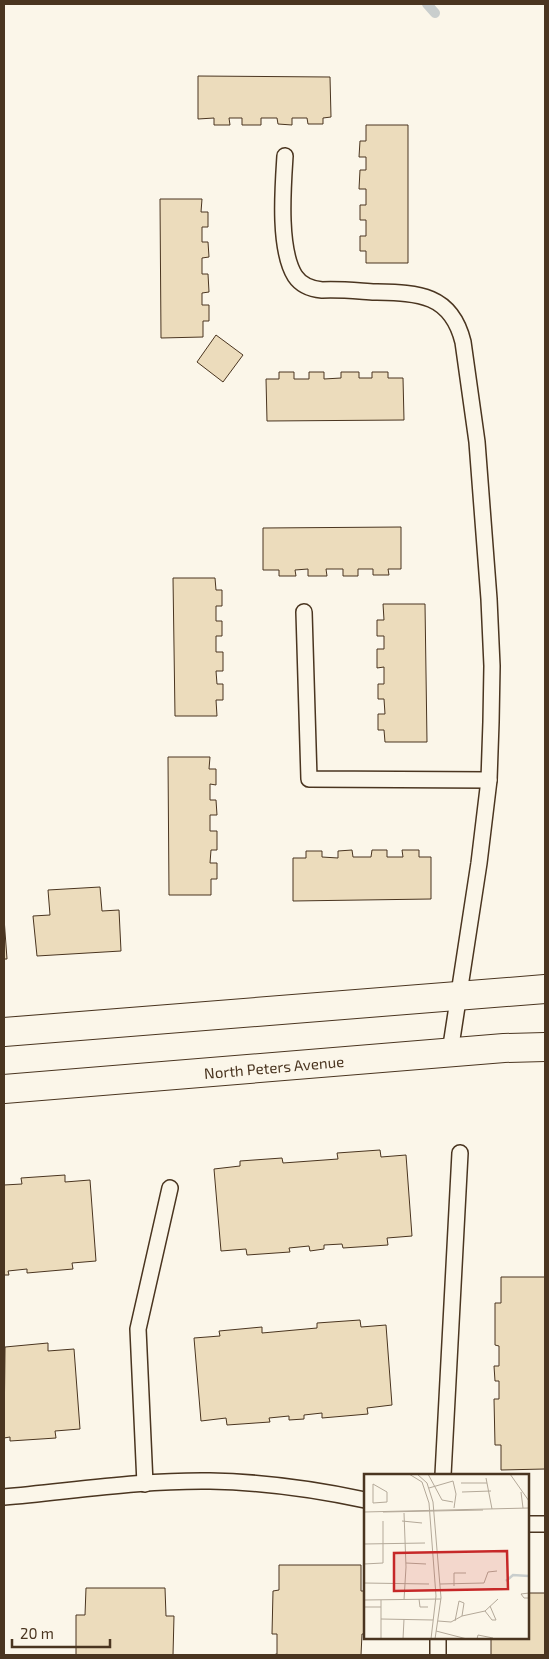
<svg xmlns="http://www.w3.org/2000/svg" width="549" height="1659" font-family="'Exo 2',sans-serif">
<rect width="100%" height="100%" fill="#fbf6e9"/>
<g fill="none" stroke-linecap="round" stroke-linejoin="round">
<path stroke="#c9cecd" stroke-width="10" d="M427,4L435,13"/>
</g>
<g fill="#ecdcbc" stroke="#4a3520">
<path d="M198,76L330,77L331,117L323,118V124H308L307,118H292V125L278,124L277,118H261V125H242V118H229L230,125H214V118L198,119Z"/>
<path d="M366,125H408V263H366V251H360V236H366V220H360V205H366V189H359L360,170H366V157H359L360,141H366Z"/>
<path d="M160,199H202L201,212H208V227H202V242H208L209,257L202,258V274H208L209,292L202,293V305H209V321H203V337L161,338Z"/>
<path d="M216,335L243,355L223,382L197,362Z"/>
<path d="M279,372H294V379H309V372H324V379L341,378V372H359V378H372V372H388V378H403L404,420L267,421L266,379H279Z"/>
<path d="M401,527V569H388L389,575H373V569H358V576H343V569H326L327,576H308V569L295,570L296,576H279V570H263V528Z"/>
<path d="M173,578H215L216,590H222V606H216V621H222V636H216V652H223V671H216L217,684H223V700H216L217,716H175Z"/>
<path d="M383,604H425L427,742H385L384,730H378V714H385L384,699H378V684H384V667L377,668V649H384V636H377V620H384Z"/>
<path d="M168,757H210L209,769H216V785L210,784V800H216L217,815H210V831H217V850H211L210,863H217V879H211V895H169Z"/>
<path d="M352,850L353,857H371L372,850H387V857H403L402,850H419V857H431V899L293,901V858H306V851H322V857L338,858V851Z"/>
<path d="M100,887L102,911L119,910L121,951L37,956L33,916L50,915L48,890Z"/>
<path d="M4,918L7,959H4Z"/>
<path d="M380,1150L381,1157L406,1155L412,1236L387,1238L388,1245L343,1248L342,1244L324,1245V1249L310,1251L309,1246L289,1248L290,1252L247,1255L246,1249L221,1251L214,1169L240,1166V1161L282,1158L283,1163L338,1159L337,1153Z"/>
<path d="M65,1175V1182L90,1180L96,1261L72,1263L73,1269L27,1273V1269L8,1271L9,1275H4V1185L22,1184L21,1178Z"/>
<path d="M501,1277H545V1469L501,1470V1445H495L494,1399H499V1381H495L494,1366H499V1346L495,1345V1303H501Z"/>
<path d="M360,1320L361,1327L386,1325L392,1405L367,1408L368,1414L322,1418V1413L304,1415V1419L289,1420V1416L269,1418L270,1422L227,1425L226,1418L201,1421L194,1338L220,1336L219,1331L262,1327V1333L317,1328V1323Z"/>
<path d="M48,1343V1351L74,1349L80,1429L55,1431L56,1438L10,1441V1437L4,1438L5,1347Z"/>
<path d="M279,1565H361V1591H365V1634H362L361,1655H272L277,1654V1634H272L273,1591L279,1590Z"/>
<path d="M86,1588H165L166,1616H174L173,1655H76V1615H85Z"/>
<path d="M528,1593H545V1655H491V1638H528Z"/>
</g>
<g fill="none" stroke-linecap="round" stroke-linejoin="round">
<defs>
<g id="lane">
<path d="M285,156C283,187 278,249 295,276C301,285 311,289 322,290C339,289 358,291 375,292C417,293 451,293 463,342L477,442L489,599L492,666L491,722L489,780L479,863L450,1052"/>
<path d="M304,612L309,779L489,780"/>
<path d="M443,1475L460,1153"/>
<path d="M145,1484L138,1329L170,1188"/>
<path d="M4,1497C72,1491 141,1480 210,1481C262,1482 314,1489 365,1500"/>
<path d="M528,1524H545"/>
<path d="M438,1655V1638"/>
</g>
<g id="secondary">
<path d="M4,1032L545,989"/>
<path d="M4,1089L504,1048L545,1047"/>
</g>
</defs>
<use href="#lane" stroke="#4a3520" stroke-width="18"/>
<use href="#secondary" stroke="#4a3520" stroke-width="30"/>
<use href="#lane" stroke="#fbf6e9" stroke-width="15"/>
<use href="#secondary" stroke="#fbf6e9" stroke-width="28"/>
</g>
<g text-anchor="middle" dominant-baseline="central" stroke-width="4" stroke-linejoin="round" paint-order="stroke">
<g font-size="15" fill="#4a3520" stroke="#fbf6e9">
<text transform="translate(274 1067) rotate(-5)">North Peters Avenue</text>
</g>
</g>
<g transform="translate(364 1474)">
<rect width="165" height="165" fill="#fbf6e9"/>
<path fill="none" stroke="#c9cecd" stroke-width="2.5" d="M142,107L149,101L165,102"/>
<path fill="none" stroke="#b4a999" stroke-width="1" d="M45,0L58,8L65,29L72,122L67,165M53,0L63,9L69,28L77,124L71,165M64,0L78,26L89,28M146,0L165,27M122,4L128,35M97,9H123M9,10L23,18V28L9,29ZM65,14L89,7L92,20L90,34M98,18L127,17M157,18L159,34M0,38L165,34M19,38L119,36M38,47L58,49M0,70L61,69M42,89L62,90M0,90L19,89V47M0,109L65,110M76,110L120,109L124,98L133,97M90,112V99H102M165,119L157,120L160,124H165M55,125L56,133H64M0,126L77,125M17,126V165M40,126L42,93L40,39M0,133H17M121,137L128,146H132L126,132M17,145L69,146M74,147L87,148L98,142M91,147L95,127L100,129L98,142L121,137L134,125M72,157L103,165M39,165L40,145M113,165L114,161L129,164"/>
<path fill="#c62828" fill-opacity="0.15" stroke="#c62828" stroke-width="2.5" d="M143,77L144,115L30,117V79Z"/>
<rect width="165" height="165" fill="none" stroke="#4a3520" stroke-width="2.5"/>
</g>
<rect width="549" height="1659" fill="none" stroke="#4a3520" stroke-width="10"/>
<path d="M12 1639v8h98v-8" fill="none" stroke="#4a3520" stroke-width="2.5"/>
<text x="20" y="1639" font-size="15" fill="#4a3520" stroke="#fbf6e9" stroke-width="4" paint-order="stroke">20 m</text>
</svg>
